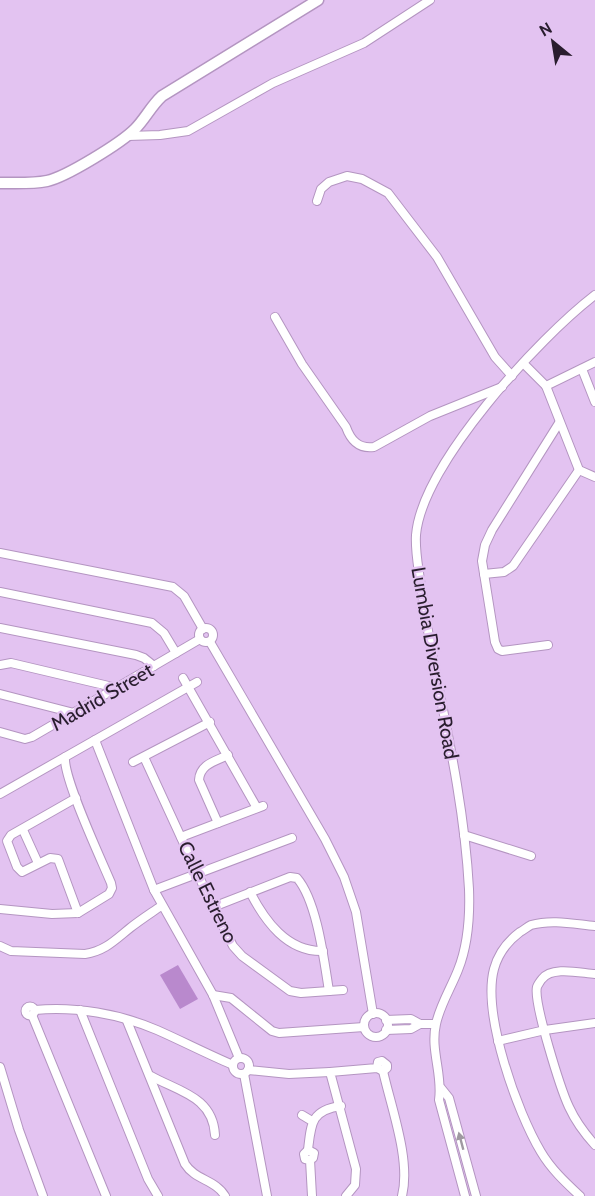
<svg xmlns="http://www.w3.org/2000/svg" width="595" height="1196" font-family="Cabin,sans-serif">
<rect width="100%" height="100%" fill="#e3c3f1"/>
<path fill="#b989cd" d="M178,965L198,999L180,1009L160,975Z"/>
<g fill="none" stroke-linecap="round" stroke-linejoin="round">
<defs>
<g id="street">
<path d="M128,136L160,135L188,131L273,83L364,43L430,0"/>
<path d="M317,201L321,189L329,182L347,176L362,179L388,193L437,257L495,357L512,376"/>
<path d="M275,317L302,364L346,427C351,441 359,449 374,447L430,416L502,387"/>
<path d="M523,363L546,386L595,362"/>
<path d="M582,369L595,402"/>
<path d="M546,386L579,470L595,477"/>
<path d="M0,553L173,587L184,596L203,629"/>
<path d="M484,574L504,572L513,566L579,470"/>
<path d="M0,592L152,623L164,633L176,653"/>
<circle cx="206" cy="635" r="7"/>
<path d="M0,628L136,655L144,658L154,666"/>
<path d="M210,642L325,839L344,877L356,912L373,1014"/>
<path d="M548,645L502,651L498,649L495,642L482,561L485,545L492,530L559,423"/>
<path d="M0,665L11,663L117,688"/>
<path d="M183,678L257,808"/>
<path d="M0,694L74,713"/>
<path d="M0,732L25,739L32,737L200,639"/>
<path d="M95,740L154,890L213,995L239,1058"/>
<path d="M144,757L213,907L233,946L242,956L290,991L301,993L343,990"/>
<path d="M133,762L210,722"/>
<path d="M0,794L65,757"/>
<path d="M76,798L11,835L7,841L17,867L22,872L50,858L58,859L78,913"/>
<path d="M218,823L199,780C200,764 216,761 228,755"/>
<path d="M23,830L38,863"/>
<path d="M464,835L531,856"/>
<path d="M181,837L263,806"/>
<path d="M154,890L292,838"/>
<path d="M250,892C265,921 287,952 323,951"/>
<path d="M213,907L290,877L297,878C317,901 324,960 329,991"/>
<path d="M0,909L52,914L78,913L109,894L112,888L111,883C101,859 63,778 65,757L197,682"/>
<path d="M0,946L11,951L85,954C105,951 115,940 130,928C140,920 151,913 161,906"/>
<path d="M595,974C580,973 552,966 542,979C541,980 537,986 537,987C533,1002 561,1090 569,1107C575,1120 585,1134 595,1145"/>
<path d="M213,995L231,998L272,1031L279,1033L364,1027"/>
<circle cx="30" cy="1011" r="4.5"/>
<path d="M35,1010C75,1006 120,1014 157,1030C182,1041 207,1054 233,1065"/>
<path d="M80,1010L148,1179L158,1196"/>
<circle cx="376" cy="1025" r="12"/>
<path d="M32,1015L106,1196"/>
<path d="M386,1020L411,1019L420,1024H435"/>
<path d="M127,1021L185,1164C195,1180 216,1180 225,1196"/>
<path d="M386,1030L411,1029L420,1024"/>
<path d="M498,1041L545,1030L595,1023"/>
<circle cx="241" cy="1066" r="8"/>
<path d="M0,1067L19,1130L43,1196"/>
<path d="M248,1070L289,1074L330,1072"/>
<path d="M383,1071C391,1107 411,1160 402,1196"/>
<path d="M244,1074L267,1196"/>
<path d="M151,1076C177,1091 213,1096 215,1135"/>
<path d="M441,1088L449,1098L476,1196"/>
<path d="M302,1115L312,1121"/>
<path d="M308,1150C311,1124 311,1110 341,1106"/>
<path d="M310,1160L305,1159L304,1154L308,1150L314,1153L313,1158L310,1160L312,1196"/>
<path d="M346,1196L355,1185L356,1169L330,1072L377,1068L383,1071L387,1068V1065L382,1061L378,1062L377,1068"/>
<path d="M465,1196L439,1100C443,1075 430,1050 436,1024C440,1005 451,988 458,970C468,945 470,916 469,889C465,814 449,739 434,665C429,637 424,609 420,580C418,565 415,550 416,535C422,464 539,338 595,295"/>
<path d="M580,1196C565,1182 551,1169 541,1152C517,1112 482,1014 494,969C498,954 508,941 520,932C524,930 527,927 531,925C552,919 574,924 595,926"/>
</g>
<path id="secondary" d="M0,183C15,183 32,184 47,181C66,177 121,143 135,129C145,119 151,106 162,96L318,0"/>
</defs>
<use href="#street" stroke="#b495c1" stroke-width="10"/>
<use href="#secondary" stroke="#b495c1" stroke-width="13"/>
<use href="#street" stroke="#fff" stroke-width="8"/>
<use href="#secondary" stroke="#fff" stroke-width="10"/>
</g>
<defs><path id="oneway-solid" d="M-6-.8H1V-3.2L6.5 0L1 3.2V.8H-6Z" transform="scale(1.5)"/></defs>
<use fill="#9f99a1" href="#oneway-solid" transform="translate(461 1141) rotate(-105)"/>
<g text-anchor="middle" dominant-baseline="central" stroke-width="4.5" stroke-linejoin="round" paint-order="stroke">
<g font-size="20" fill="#291d2e" stroke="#e3c3f1">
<text transform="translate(435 663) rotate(80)">Lumbia Diversion Road</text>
<text transform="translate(102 697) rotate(-30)">Madrid Street</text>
<text transform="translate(208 892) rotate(64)">Calle Estreno</text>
</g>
</g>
<g transform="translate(553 42) rotate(330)" stroke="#e3c3f1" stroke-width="4.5" paint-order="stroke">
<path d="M0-4.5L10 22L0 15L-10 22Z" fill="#291d2e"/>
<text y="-9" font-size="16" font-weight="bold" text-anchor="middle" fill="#291d2e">N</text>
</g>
</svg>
